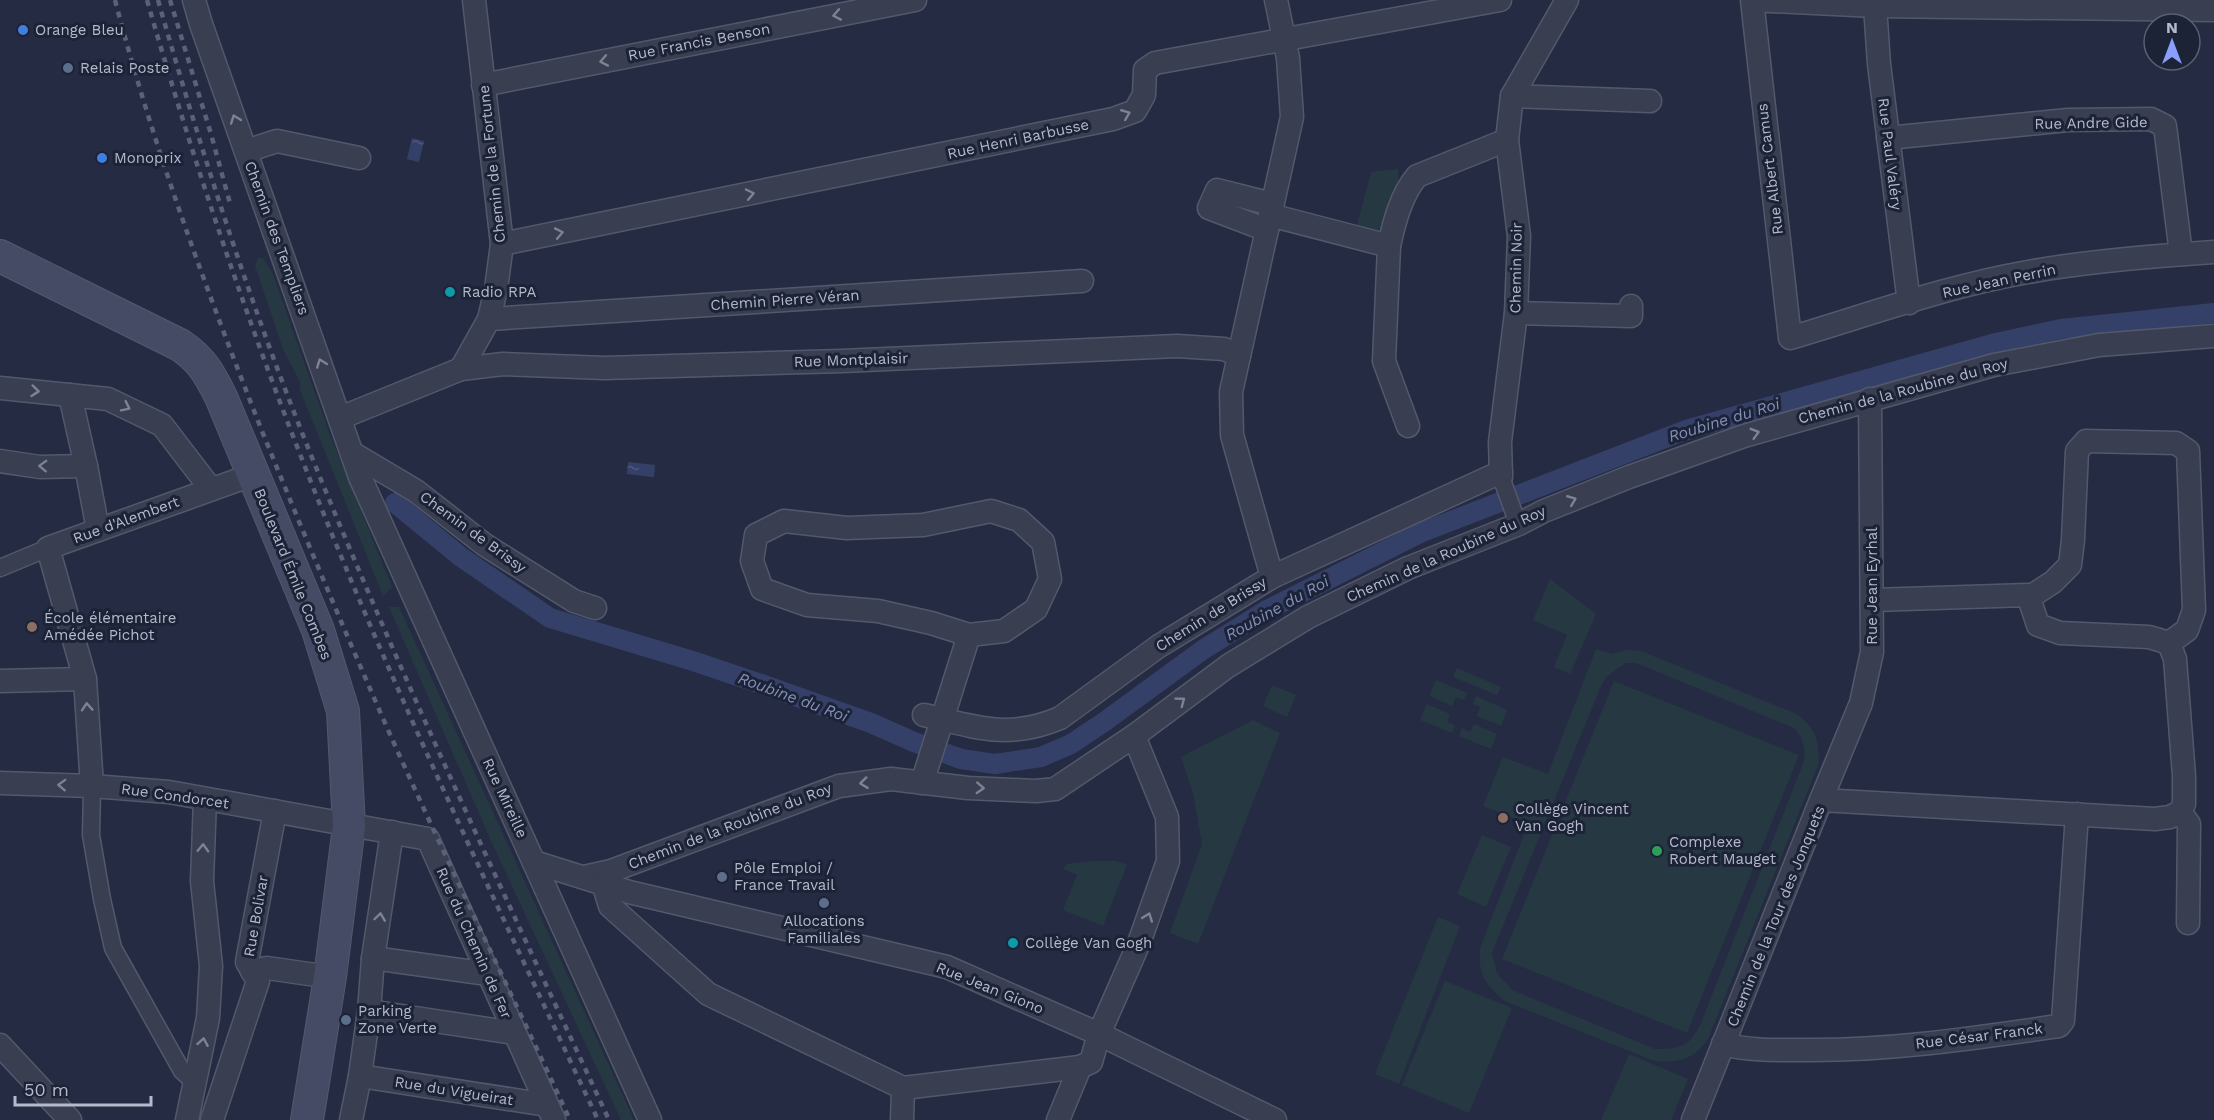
<svg xmlns="http://www.w3.org/2000/svg" width="2214" height="1120" font-family="'Work Sans',sans-serif">
<defs>
<pattern id="water-ripples" width="26" height="14" patternUnits="userSpaceOnUse" patternTransform="scale(1.5)"><rect width="26" height="14" fill="#354068"/><path d="M2 4q2-2 4 0t4 0M15 11q2-2 4 0t4 0" fill="none" stroke="#505a7c"/></pattern>
</defs>
<rect width="100%" height="100%" fill="#242b42"/>
<g fill="#263943" fill-rule="evenodd">
<path d="M1398,169C1401,183 1389,227 1376,232L1356,229L1371,172Z"/>
<path d="M258,258H263L272,272L330,435L392,587L383,596L300,390V382L283,349L255,266Z"/>
<path d="M1550,579L1596,614L1570,674L1554,667L1567,635L1533,620Z"/>
<path d="M389,607H399L634,1120H621L491,841Z"/>
<path d="M1596,649L1612,654L1626,650L1641,651L1797,714C1815,728 1819,740 1819,763L1708,1039C1694,1060 1678,1063 1654,1061L1505,1001C1485,984 1478,975 1480,948L1528,824L1483,806L1503,757L1548,774ZM1626,663H1636L1794,728C1803,738 1806,748 1804,761L1701,1023C1689,1047 1681,1049 1655,1049L1512,990L1497,973L1492,953L1601,686L1607,676Z"/>
<path d="M1457,668L1501,687L1497,695L1453,677Z"/>
<path d="M1436,680L1467,693L1464,700L1456,697L1452,706L1429,696Z"/>
<path d="M1614,681L1799,755L1687,1033L1502,959Z"/>
<path d="M1272,685L1296,695L1287,717L1263,706Z"/>
<path d="M1476,696L1507,710L1501,726L1477,716L1480,707L1473,704Z"/>
<path d="M1427,704L1450,714L1447,722L1455,725L1452,733L1420,720Z"/>
<path d="M1253,720L1280,733L1198,944L1170,933L1202,844L1193,793L1181,757Z"/>
<path d="M1474,724L1497,734L1491,749L1459,736L1462,728L1470,732Z"/>
<path d="M1482,835L1511,847L1486,907L1457,894Z"/>
<path d="M1094,861H1116L1127,865L1103,926L1063,910L1077,875L1063,869L1067,864Z"/>
<path d="M1438,917L1460,926L1399,1084L1375,1074Z"/>
<path d="M1445,981L1512,1008L1469,1113L1402,1085Z"/>
<path d="M1629,1054L1688,1079L1671,1120H1601Z"/>
</g>
<g fill="url(#water-ripples)">
<path d="M412,138L424,141L419,162L407,159Z"/>
<path d="M628,462L655,465L654,477L627,474Z"/>
</g>
<g fill="none" stroke-linecap="round" stroke-linejoin="round">
<path stroke="#354068" stroke-width="20" d="M395,503L461,557L550,618L693,661L764,685L871,723L914,742L961,759L995,764L1041,757L1071,744L1104,722L1204,649L1267,610L1420,533L1686,430L1996,343L2061,329L2214,313"/>
<defs>
<g id="pedestrian">
<path d="M1501,477L1514,513"/>
<path d="M0,568L48,548"/>
<path d="M92,786L91,835L102,899L113,948L182,1071L196,1084"/>
</g>
<g id="minor">
<path d="M194,0L201,24L360,477L650,1120"/>
<path d="M1875,6L1879,64L1909,303"/>
<path d="M2214,10L1875,6L1752,0L1790,338C1868,315 1947,286 2028,272C2089,261 2152,256 2214,252"/>
<path d="M483,85L915,0"/>
<path d="M1512,96L1650,101"/>
<path d="M1888,138L2068,120L2151,119L2165,126L2181,254"/>
<path d="M246,151L277,141L359,158"/>
<path d="M1270,215L1389,246"/>
<path d="M1267,230L1209,208L1217,190L1272,204"/>
<path d="M502,244L1113,119L1135,111L1144,95L1145,70L1155,63L1500,0"/>
<path d="M1516,313L1631,316V306"/>
<path d="M489,319L1082,281"/>
<path d="M461,369L503,364L605,368L842,361L1177,346L1224,349L1239,356"/>
<path d="M0,388L108,399L162,425L211,489"/>
<path d="M70,395L86,466L98,530"/>
<path d="M340,418L461,369L489,319L496,289L502,244L474,0"/>
<path d="M1408,426L1384,361L1389,246C1394,223 1401,195 1417,176L1507,140"/>
<path d="M352,453L416,491L485,545L574,601L595,608"/>
<path d="M0,461L40,467L86,466"/>
<path d="M1501,477L1500,442L1516,313L1519,236L1507,140L1512,96L1567,0"/>
<path d="M991,511L1019,520L1043,542L1050,579L1036,609L1004,631L969,635L931,623L878,611L807,605L762,589L752,561L756,535L784,521L847,528L923,525Z"/>
<path d="M1272,577L1232,435L1231,392L1292,117L1288,58L1276,0"/>
<path d="M1873,600L2028,595H2033L2053,582L2070,565L2073,540L2077,451L2086,441L2176,443L2188,451L2194,610L2187,630L2169,643L2149,637L2060,633L2038,625L2028,595"/>
<path d="M0,681L85,679"/>
<path d="M924,715C975,727 1009,740 1060,718L1159,646L1272,577L1501,472"/>
<path d="M0,783L92,786L169,792L428,839L554,1120"/>
<path d="M922,783L969,635"/>
<path d="M92,786L85,679L48,548L252,475"/>
<path d="M1821,800L1861,703L1872,652L1870,399"/>
<path d="M2180,812L2189,824L2188,923"/>
<path d="M534,862L629,892L947,967L1099,1034L1275,1120"/>
<path d="M584,877L611,871L839,786L891,779L968,788L1036,791L1055,789L1134,736L1228,666L1308,617L1408,568L1519,524L1544,511L1629,477L1744,436L1994,365L2099,345L2214,336"/>
<path d="M603,883L610,906L708,994L903,1088L1080,1067L1091,1062L1099,1034L1139,943L1168,861L1167,817L1134,736"/>
<path d="M373,958L488,974"/>
<path d="M252,971L267,968L330,977"/>
<path d="M369,1011L514,1033"/>
<path d="M1723,1044C1750,1051 1777,1050 1804,1050C1890,1051 1974,1038 2059,1026L2063,1021L2077,814"/>
<path d="M0,1045L70,1120"/>
<path d="M360,1076L547,1105"/>
<path d="M187,1120L208,1018L211,966L202,881L205,799"/>
<path d="M212,1120L258,981L247,962L275,811"/>
<path d="M351,1120L360,1076L369,1011L373,958L392,832"/>
<path d="M902,1120L903,1088"/>
<path d="M1058,1120L1080,1067"/>
<path d="M1693,1120L1821,800L2155,819L2170,817L2180,812L2184,804V776L2175,659L2169,643"/>
</g>
<path id="secondary" d="M0,256L180,345C202,360 209,373 221,397L318,630L343,711L349,826L330,977L307,1120"/>
</defs>
<use href="#pedestrian" stroke="#53596c" stroke-width="19"/>
<use href="#minor" stroke="#53596c" stroke-width="25"/>
<use href="#secondary" stroke="#53596c" stroke-width="34"/>
<use href="#pedestrian" stroke="#393e51" stroke-width="16"/>
<use href="#minor" stroke="#393e51" stroke-width="22"/>
<use href="#secondary" stroke="#464b65" stroke-width="32"/>
<g stroke="#5a6179" stroke-width="4.5" stroke-dasharray="6 6" stroke-linecap="butt">
<path d="M115,0C153,146 205,286 260,426C300,525 342,625 385,723C444,856 509,988 570,1120"/>
<path d="M147,0C191,153 242,306 300,454C388,681 495,900 598,1120"/>
<path d="M158,0C202,154 251,307 311,455C402,680 507,900 609,1120"/>
<path d="M170,0L211,134L231,207"/>
</g>
</g>
<defs><path id="oneway-chevron" d="M-2-3.5L2.5 0L-2 3.5" fill="none" stroke-width="1.6" stroke-linecap="round" stroke-linejoin="round" transform="scale(1.5)"/></defs>
<g stroke="#7d8295">
<use href="#oneway-chevron" transform="translate(837 15) rotate(169)"/>
<use href="#oneway-chevron" transform="translate(604 61) rotate(169)"/>
<use href="#oneway-chevron" transform="translate(1126 114) rotate(-22)"/>
<use href="#oneway-chevron" transform="translate(235 119) rotate(-110)"/>
<use href="#oneway-chevron" transform="translate(750 194) rotate(-12)"/>
<use href="#oneway-chevron" transform="translate(559 233) rotate(-11)"/>
<use href="#oneway-chevron" transform="translate(321 363) rotate(-110)"/>
<use href="#oneway-chevron" transform="translate(35 391) rotate(6)"/>
<use href="#oneway-chevron" transform="translate(126 407) rotate(26)"/>
<use href="#oneway-chevron" transform="translate(1755 433) rotate(-16)"/>
<use href="#oneway-chevron" transform="translate(43 466) rotate(-178)"/>
<use href="#oneway-chevron" transform="translate(1572 500) rotate(-22)"/>
<use href="#oneway-chevron" transform="translate(1181 701) rotate(-37)"/>
<use href="#oneway-chevron" transform="translate(87 707) rotate(-94)"/>
<use href="#oneway-chevron" transform="translate(864 783) rotate(173)"/>
<use href="#oneway-chevron" transform="translate(62 785) rotate(-178)"/>
<use href="#oneway-chevron" transform="translate(980 788) rotate(3)"/>
<use href="#oneway-chevron" transform="translate(203 848) rotate(-88)"/>
<use href="#oneway-chevron" transform="translate(380 917) rotate(-82)"/>
<use href="#oneway-chevron" transform="translate(1148 917) rotate(-70)"/>
<use href="#oneway-chevron" transform="translate(203 1042) rotate(-80)"/>
</g>
<g fill="#3f7fe0" stroke="#1d2337" stroke-width="2">
<circle cx="23" cy="30" r="6"/>
<circle cx="102" cy="158" r="6"/>
</g>
<g fill="#5c6f8a" stroke="#1d2337" stroke-width="2">
<circle cx="68" cy="68" r="6"/>
<circle cx="722" cy="877" r="6"/>
<circle cx="824" cy="903" r="6"/>
<circle cx="346" cy="1020" r="6"/>
</g>
<g fill="#0f9aa8" stroke="#1d2337" stroke-width="2">
<circle cx="450" cy="292" r="6"/>
<circle cx="1013" cy="943" r="6"/>
</g>
<g fill="#8d6e63" stroke="#1d2337" stroke-width="2">
<circle cx="32" cy="627" r="6"/>
<circle cx="1503" cy="818" r="6"/>
</g>
<circle fill="#2e9e5b" stroke="#1d2337" stroke-width="2" cx="1657" cy="851" r="6"/>
<g text-anchor="middle" dominant-baseline="central" stroke-width="6" stroke-linejoin="round" paint-order="stroke">
<g font-size="15" fill="#b5b9cc" stroke="#1d2337" text-anchor="start">
<text x="35" y="30">Orange Bleu</text>
<text x="80" y="68">Relais Poste</text>
<text x="114" y="158">Monoprix</text>
<text x="462" y="292">Radio RPA</text>
<text x="44" y="618">École élémentaire<tspan x="44" dy="17">Amédée Pichot</tspan></text>
<text x="1515" y="809">Collège Vincent<tspan x="1515" dy="17">Van Gogh</tspan></text>
<text x="1669" y="842">Complexe<tspan x="1669" dy="17">Robert Mauget</tspan></text>
<text x="734" y="868">Pôle Emploi /<tspan x="734" dy="17">France Travail</tspan></text>
<text x="824" y="921" text-anchor="middle">Allocations<tspan x="824" dy="17">Familiales</tspan></text>
<text x="1025" y="943">Collège Van Gogh</text>
<text x="358" y="1011">Parking<tspan x="358" dy="17">Zone Verte</tspan></text>
</g>
<g font-size="15" fill="#b5b9cc" stroke="#1d2337">
<text transform="translate(699 42) rotate(-11)">Rue Francis Benson</text>
<text transform="translate(2091 123) rotate(-1)">Rue Andre Gide</text>
<text transform="translate(1018 139) rotate(-12)">Rue Henri Barbusse</text>
<text transform="translate(1890 154) rotate(83)">Rue Paul Valéry</text>
<text transform="translate(492 164) rotate(-96)">Chemin de la Fortune</text>
<text transform="translate(1770 169) rotate(-97)">Rue Albert Camus</text>
<text transform="translate(277 238) rotate(70)">Chemin des Templiers</text>
<text transform="translate(1516 268) rotate(-89)">Chemin Noir</text>
<text transform="translate(1999 281) rotate(-12)">Rue Jean Perrin</text>
<text transform="translate(785 300) rotate(-4)">Chemin Pierre Véran</text>
<text transform="translate(851 360) rotate(-2)">Rue Montplaisir</text>
<text transform="translate(1903 391) rotate(-15)">Chemin de la Roubine du Roy</text>
<text transform="translate(126 520) rotate(-20)">Rue d'Alembert</text>
<text transform="translate(473 532) rotate(36)">Chemin de Brissy</text>
<text transform="translate(1446 554) rotate(-24)">Chemin de la Roubine du Roy</text>
<text transform="translate(293 574) rotate(68)">Boulevard Émile Combes</text>
<text transform="translate(1872 586) rotate(-90)">Rue Jean Eyrhal</text>
<text transform="translate(1211 614) rotate(-32)">Chemin de Brissy</text>
<text transform="translate(175 796) rotate(8)">Rue Condorcet</text>
<text transform="translate(505 798) rotate(65)">Rue Mireille</text>
<text transform="translate(730 826) rotate(-21)">Chemin de la Roubine du Roy</text>
<text transform="translate(256 916) rotate(-80)">Rue Bolivar</text>
<text transform="translate(1776 916) rotate(-68)">Chemin de la Tour des Jonquets</text>
<text transform="translate(474 943) rotate(66)">Rue du Chemin de Fer</text>
<text transform="translate(990 988) rotate(22)">Rue Jean Giono</text>
<text transform="translate(1979 1036) rotate(-7)">Rue César Franck</text>
<text transform="translate(454 1091) rotate(9)">Rue du Vigueirat</text>
</g>
<g font-size="16" font-style="italic" fill="#838fb8" stroke="#1d2337">
<text transform="translate(1724 420) rotate(-17)">Roubine du Roi</text>
<text transform="translate(1277 608) rotate(-29)">Roubine du Roi</text>
<text transform="translate(793 697) rotate(20)">Roubine du Roi</text>
</g>
</g>
<g transform="translate(2172 42)"><circle r="28" fill="#1d2337" stroke="#5a5f73" stroke-width="1.5"/>
<path d="M0-4.5L10 22L0 15L-10 22Z" fill="#899efd"/>
<text y="-9" font-size="16" font-weight="bold" text-anchor="middle" fill="#b5b9cc">N</text>
</g>
<path d="M15 1096v9h136v-9" fill="none" stroke="#b5b9cc" stroke-width="3"/>
<text x="24" y="1096" font-size="18" fill="#b5b9cc" stroke="#1d2337" stroke-width="4.5" paint-order="stroke">50 m</text>
</svg>
